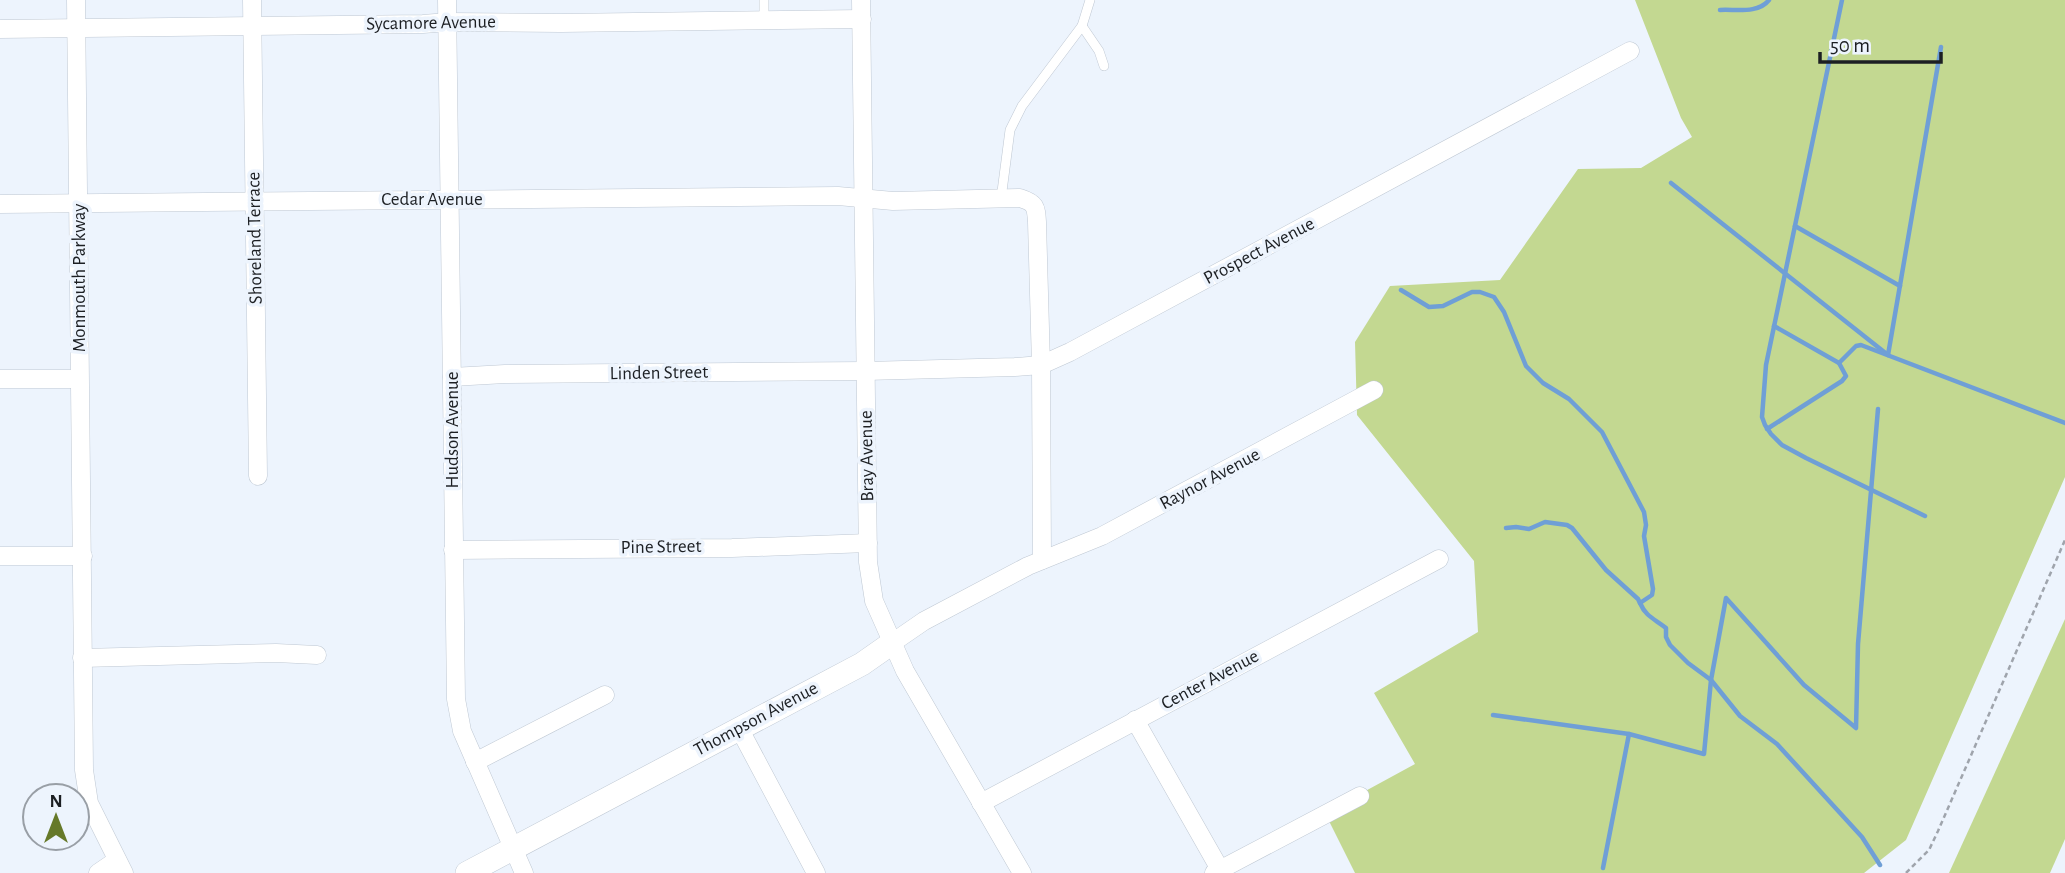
<svg xmlns="http://www.w3.org/2000/svg" width="2065" height="873" font-family="'Alegreya Sans',sans-serif">
<rect width="100%" height="100%" fill="#edf4fd"/>
<g fill="#c3d891">
<path d="M1635,0H2065V477L1906,840L1864,873H1355L1325,813L1415,764L1374,693L1478,632L1474,561L1357,415L1355,342L1390,286L1500,280L1578,169L1641,168L1692,137L1681,118Z"/>
<path d="M2065,619V839L2050,873H1949Z"/>
</g>
<g fill="none" stroke-linecap="round" stroke-linejoin="round">
<g stroke="#6f9fd6" stroke-width="4.5">
<path d="M1842,0L1766,365L1762,417L1765,425L1771,434L1782,445L1806,458L1925,516"/>
<path d="M1720,10C1736,9 1758,14 1769,0"/>
<path d="M1671,183L1888,355L1941,47"/>
<path d="M1795,226L1900,286"/>
<path d="M1401,290L1429,307L1443,306L1472,292H1480L1494,297L1504,312L1526,366L1543,383L1569,399L1602,432L1644,512L1646,525L1644,536L1653,589L1652,595L1640,603C1646,617 1655,619 1666,628V637L1670,645L1688,663L1711,680L1740,716L1777,744L1862,837L1880,865"/>
<path d="M1839,363L1856,346L1861,345L2065,423"/>
<path d="M1767,429L1842,381L1846,376L1839,363L1774,326"/>
<path d="M1506,528L1516,527L1529,529L1545,522L1567,525L1572,528L1606,570L1638,599L1640,603"/>
<path d="M1493,715L1629,734L1704,754L1711,680L1726,598L1804,685L1856,728L1858,644L1878,409"/>
<path d="M1603,868L1629,734"/>
</g>
<defs>
<g id="service">
<path d="M764,20V0"/>
<path d="M1082,26L1099,51L1104,66"/>
<path d="M1001,199L1010,130L1022,106L1082,26L1090,0"/>
</g>
<g id="minor">
<path d="M76,0L84,770L89,803L124,873"/>
<path d="M252,0L258,476"/>
<path d="M447,0L456,699L462,731L524,873"/>
<path d="M861,0L868,562L874,601L905,671L1022,873"/>
<path d="M0,29L423,24L448,22L561,23L862,19"/>
<path d="M0,204L838,196L893,201L1020,198C1036,203 1036,207 1037,222L1041,365L1042,560"/>
<path d="M452,377L505,374L866,371L1015,367L1041,365L1070,352L1630,51"/>
<path d="M0,379H79"/>
<path d="M453,550L732,548L868,543"/>
<path d="M0,556H83"/>
<path d="M892,643L924,621L1028,566L1102,536L1374,390"/>
<path d="M82,658L276,653L317,655"/>
<path d="M1135,720L1222,873"/>
<path d="M739,728L816,873"/>
<path d="M475,762L605,695"/>
<path d="M981,803L1439,559"/>
<path d="M98,873L117,860"/>
<path d="M1214,873L1360,796"/>
</g>
<path id="tertiary" d="M467,873L862,664L892,643"/>
</defs>
<use href="#service" stroke="#bfc8d3" stroke-width="10"/>
<use href="#minor" stroke="#bfc8d3" stroke-width="19"/>
<use href="#tertiary" stroke="#bfc8d3" stroke-width="24"/>
<path stroke="#9fa4ac" stroke-width="2.5" stroke-dasharray="5 3.5" stroke-linecap="butt" d="M1906,873L1929,850L1938,831L2065,540"/>
<use href="#service" stroke="#fff" stroke-width="9"/>
<use href="#minor" stroke="#fff" stroke-width="18"/>
<use href="#tertiary" stroke="#fff" stroke-width="23"/>
</g>
<g text-anchor="middle" dominant-baseline="central" stroke-width="7" stroke-linejoin="round" paint-order="stroke">
<g font-size="19" fill="#1c1f23" stroke="#edf4fd">
<text transform="translate(431 23) rotate(-1)">Sycamore Avenue</text>
<text x="432" y="199">Cedar Avenue</text>
<text transform="translate(255 238) rotate(-91)">Shoreland Terrace</text>
<text transform="translate(1259 251) rotate(-28)">Prospect Avenue</text>
<text transform="translate(79 278) rotate(-90)">Monmouth Parkway</text>
<text transform="translate(659 373) rotate(-1)">Linden Street</text>
<text transform="translate(452 430) rotate(-90)">Hudson Avenue</text>
<text transform="translate(867 456) rotate(-91)">Bray Avenue</text>
<text transform="translate(1210 479) rotate(-28)">Raynor Avenue</text>
<text transform="translate(661 547) rotate(-1)">Pine Street</text>
<text transform="translate(1210 680) rotate(-28)">Center Avenue</text>
<text transform="translate(756 719) rotate(-28)">Thompson Avenue</text>
</g>
</g>
<g transform="translate(56 817)"><circle r="33" fill="#edf4fd" stroke="#999fa6" stroke-width="2"/>
<path d="M0-5L12 26L0 18L-12 26Z" fill="#667929"/>
<text y="-10" font-size="19" font-weight="bold" text-anchor="middle" fill="#1c1f23">N</text>
</g>
<path d="M1820 52v10h121v-10" fill="none" stroke="#1c1f23" stroke-width="3.5"/>
<text x="1830" y="52" font-size="21" fill="#1c1f23" stroke="#edf4fd" stroke-width="5" paint-order="stroke">50 m</text>
</svg>
